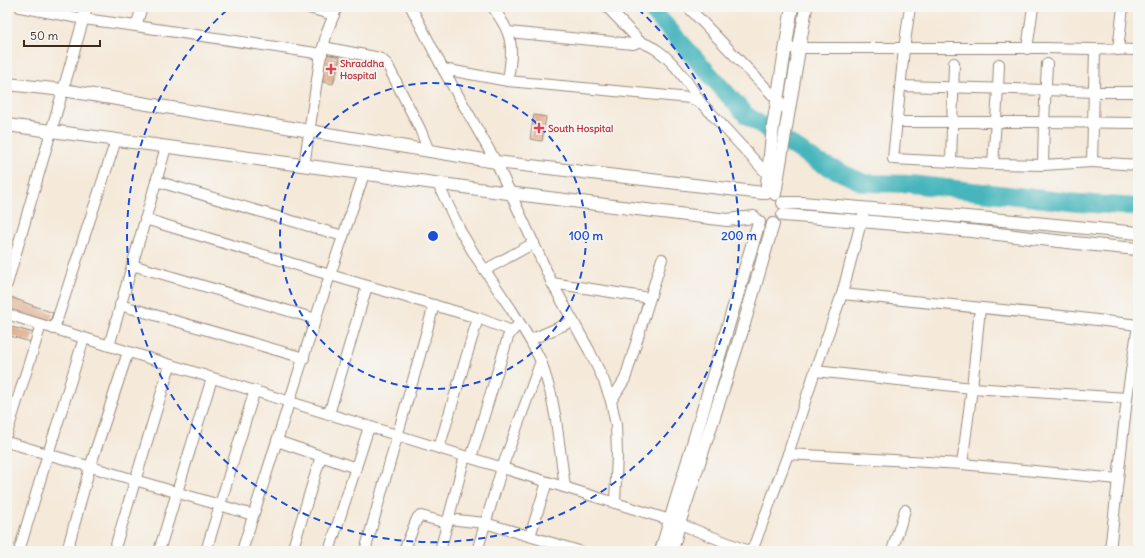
<svg xmlns="http://www.w3.org/2000/svg" width="1145" height="558" font-family="Delius,sans-serif">
<rect width="100%" height="100%" fill="#f6f6f2"/>
<filter id="ink" filterUnits="userSpaceOnUse"><feTurbulence type="fractalNoise" baseFrequency=".025" numOctaves="2"/><feDisplacementMap in="SourceGraphic" scale="8" xChannelSelector="R" yChannelSelector="G"/><feConvolveMatrix kernelMatrix="1 2 1 2 8 2 1 2 1" color-interpolation-filters="sRGB"/></filter>
<filter id="wash" filterUnits="userSpaceOnUse"><feTurbulence type="fractalNoise" baseFrequency=".012" numOctaves="4" result="noise"/><feDisplacementMap in="SourceGraphic" scale="16" xChannelSelector="R" yChannelSelector="G"/><feGaussianBlur stdDeviation="0.9" result="paint"/><feColorMatrix in="noise" values="0 0 0 0 0 0 0 0 0 0 0 0 0 0 0 0 0 1.4 0 .05"/><feComposite in="paint" operator="in"/></filter>
<g filter="url(#wash)">
<rect width="100%" height="100%" fill="#f5e9d9"/>
<g fill="none" stroke-linecap="round" stroke-linejoin="round">
<path stroke="#46b6bc" stroke-width="18" d="M649,7L746,115L816,161L864,183L911,184L1079,203L1138,207"/>
</g>
<g id="blocks">
<g fill="#d99c77">
<path d="M326,54L340,57L333,84L320,81Z"/>
<path d="M534,115L546,117L542,141L530,139Z"/>
<path d="M10,297L53,313L49,324L7,309Z"/>
<path d="M8,326L34,333L31,342L7,335Z"/>
</g>
</g>
</g>
<g filter="url(#ink)">
<use href="#blocks" fill-opacity="0" stroke="#988a7c" stroke-width="1"/>
<g fill="none" stroke-linecap="round" stroke-linejoin="round">
<defs>
<g id="minor">
<path d="M20,7L84,19L136,26"/>
<path d="M142,7L136,26L322,54"/>
<path d="M305,7L334,15"/>
<path d="M411,7L443,69L496,162L552,283L589,350L604,381L611,401L616,425L617,454L615,503"/>
<path d="M493,7C498,15 504,23 507,31C514,46 510,65 508,81"/>
<path d="M688,7L789,112"/>
<path d="M910,7L904,49L893,159L993,164L1043,165L1092,162L1095,50"/>
<path d="M508,32L633,44L636,43L637,40L636,37L607,7"/>
<path d="M637,40C644,43 651,46 657,50C676,63 689,84 701,103"/>
<path d="M323,47L375,57L381,59L387,64L420,129L429,151"/>
<path d="M786,48H1045L1138,50"/>
<path d="M1027,49L1033,7"/>
<path d="M1118,50L1123,7"/>
<path d="M1047,64L1044,122L1138,123"/>
<path d="M443,69L508,81L690,98L701,103L711,113L768,175"/>
<path d="M901,86L1046,90L1094,92H1138"/>
<path d="M897,122H1044L1043,165"/>
<path d="M951,162L954,63"/>
<path d="M1092,162L1138,165"/>
<path d="M993,164L998,89L999,64"/>
<path d="M304,166L320,60L327,32L337,7"/>
<path d="M156,181L343,236"/>
<path d="M438,184L461,232L476,257L511,309L530,340L541,361L551,394L556,420L565,487"/>
<path d="M863,215L842,294L1072,317L1138,325L1127,398L1110,551"/>
<path d="M145,219L330,275L478,318L512,331"/>
<path d="M132,265L316,319"/>
<path d="M485,270L534,243"/>
<path d="M552,283L650,298"/>
<path d="M7,284L87,7"/>
<path d="M120,305L304,358"/>
<path d="M980,308L972,388L1127,398"/>
<path d="M7,314L670,520L748,551"/>
<path d="M54,329L116,140"/>
<path d="M530,340L573,321"/>
<path d="M109,346L166,147"/>
<path d="M611,401L625,379L662,259"/>
<path d="M329,414L367,286"/>
<path d="M7,433L41,325"/>
<path d="M277,441L356,468"/>
<path d="M7,442L253,515"/>
<path d="M439,448L478,318"/>
<path d="M788,454L962,464L972,388L815,371"/>
<path d="M471,458L508,337L512,331L516,327"/>
<path d="M962,464L1118,479"/>
<path d="M448,519L485,523L579,551"/>
<path d="M530,536L547,482"/>
<path d="M19,551L48,454L84,338"/>
<path d="M67,551L90,467L128,352"/>
<path d="M114,551L170,365"/>
<path d="M159,551L212,378"/>
<path d="M206,551L253,396L256,391"/>
<path d="M242,551L320,305L364,174"/>
<path d="M292,551L321,456"/>
<path d="M329,551L369,427"/>
<path d="M365,551L434,305"/>
<path d="M404,551L416,521L418,517L421,516L447,523"/>
<path d="M440,551L465,456"/>
<path d="M477,551L502,468L541,361"/>
<path d="M752,551L788,454L815,371L842,294"/>
<path d="M892,551L905,510"/>
</g>
<g id="tertiary">
<path d="M7,84L63,90L496,162L763,193"/>
<path d="M7,125L508,193L727,220L754,217"/>
<path d="M766,193L773,126L792,7"/>
<path d="M775,194L806,7"/>
<path d="M783,203H802L1014,221L1138,233"/>
<path d="M783,215C849,220 915,225 980,232C1033,238 1085,245 1138,249"/>
<path d="M661,551L759,222"/>
<path d="M672,551L679,524L741,334L773,224"/>
</g>
</defs>
<use href="#minor" stroke="#988a7c" stroke-width="12"/>
<use href="#tertiary" stroke="#988a7c" stroke-width="14"/>
<use href="#minor" stroke="#fff" stroke-width="10"/>
<use href="#tertiary" stroke="#fff" stroke-width="12"/>
</g>
</g>
<g fill="none" stroke="#1d4ed8" stroke-width="2" stroke-dasharray="7 5">
<circle cx="433" cy="236" r="153"/>
<path d="M638 9A306 306 0 1 1 228 9"/>
</g>
<g fill="#e0444e" stroke="#f6f6f2" stroke-width="1.5">
<path d="M329 63h4v4h4v4h-4v4h-4v-4h-4v-4h4z"/>
<path d="M537 122h4v4h4v4h-4v4h-4v-4h-4v-4h4z"/>
</g>
<g text-anchor="middle" dominant-baseline="central" stroke-width="3.5" stroke-linejoin="round" paint-order="stroke">
<g font-size="10" font-weight="bold" fill="#be3a42" stroke="#f6f6f2" text-anchor="start">
<text x="340" y="63">Shraddha<tspan x="340" dy="12">Hospital</tspan></text>
<text x="548" y="128">South Hospital</text>
</g>
</g>
<circle cx="433" cy="236" r="6" fill="#1d4ed8" stroke="#f6f6f2" stroke-width="2"/>
<g font-size="12" text-anchor="middle" font-weight="bold" fill="#1d4ed8" stroke="#f6f6f2" stroke-width="3.5" stroke-linejoin="round" paint-order="stroke">
<text x="586" y="240">100 m</text>
<text x="739" y="240">200 m</text>
</g>
<rect width="1145" height="558" fill="none" stroke="#f6f6f2" stroke-width="24"/>
<path d="M24 40v6h76v-6" fill="none" stroke="#3b2a1e" stroke-width="2"/>
<text x="30" y="40" font-size="12" fill="#3b2a1e" stroke="#f6f6f2" stroke-width="3" paint-order="stroke">50 m</text>
</svg>
